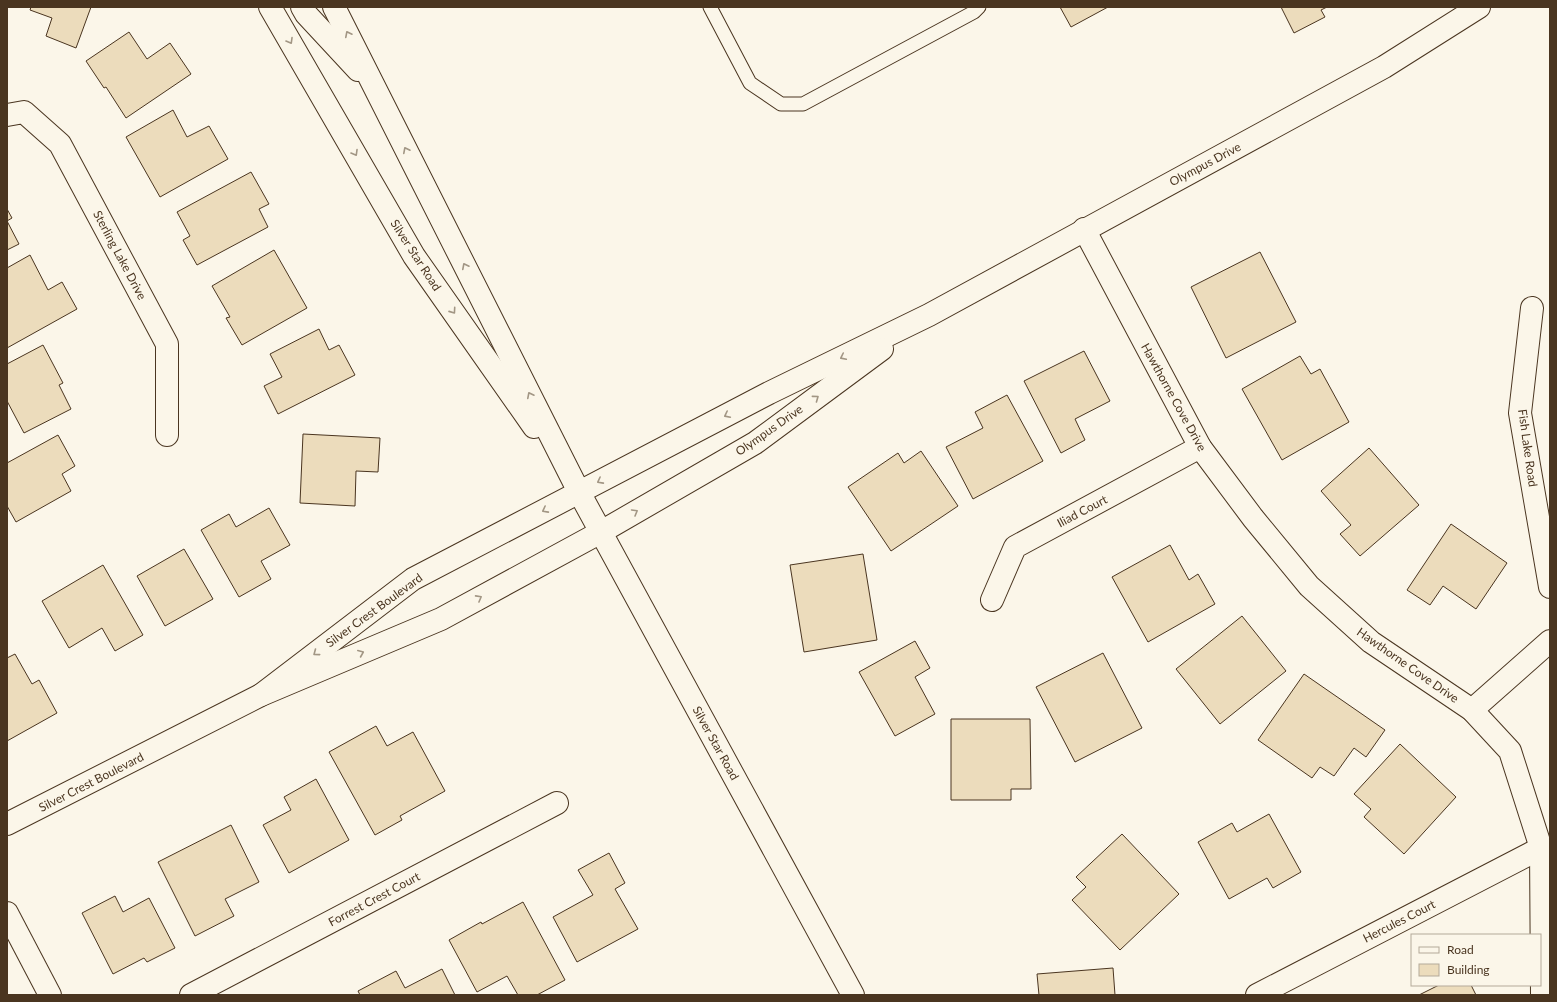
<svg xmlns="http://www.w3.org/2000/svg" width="1557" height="1002" font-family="Lato,sans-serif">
<rect width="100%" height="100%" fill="#fbf6e9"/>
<g fill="#ecdcbc" stroke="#4a3520">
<path d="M31,7H91L76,48L46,36L52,18L30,10Z"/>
<path d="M1060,7H1108L1071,27Z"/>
<path d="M1281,7H1327L1321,10L1325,17L1294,33Z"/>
<path d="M129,32L147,59L170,43L191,74L126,118L106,87L104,88L86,61Z"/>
<path d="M173,110L187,137L209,126L228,159L160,197L126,137Z"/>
<path d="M251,172L269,204L259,209L268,227L197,265L183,240L190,236L177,212Z"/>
<path d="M7,209L12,218L7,221Z"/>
<path d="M7,221L19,244L7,250Z"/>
<path d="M274,250L307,308L242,345L226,318L230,317L212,286Z"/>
<path d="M1260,252L1296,322L1226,358L1191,287Z"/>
<path d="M30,255L48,290L62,282L77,309L7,348V268Z"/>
<path d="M319,329L329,350L339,345L355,375L278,414L264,386L282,377L270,354Z"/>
<path d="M43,345L63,383L59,385L71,409L24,433L7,401V364Z"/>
<path d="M1084,351L1110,401L1075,419L1085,440L1061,453L1024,381Z"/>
<path d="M1300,356L1311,374L1320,369L1349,422L1282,460L1242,389Z"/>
<path d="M1007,395L1043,461L973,499L946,447L983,428L975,412Z"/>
<path d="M303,434L380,438L378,472L356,471L355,506L300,503Z"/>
<path d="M58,435L75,466L62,474L71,491L16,522L7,506V463Z"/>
<path d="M1369,448L1419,505L1360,556L1340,534L1351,525L1321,491Z"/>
<path d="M921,451L958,506L891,551L848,487L898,453L904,463Z"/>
<path d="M269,508L290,545L261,561L271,579L239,597L201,530L229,514L236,527Z"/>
<path d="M1451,524L1507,563L1476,609L1443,586L1430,605L1407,590Z"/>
<path d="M1170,545L1189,580L1198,574L1215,604L1148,642L1112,577Z"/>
<path d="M184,549L213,599L165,626L137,576Z"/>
<path d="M863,554L877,640L804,652L790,565Z"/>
<path d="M103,565L143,635L115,651L102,628L69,648L42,601Z"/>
<path d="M1242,616L1286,671L1220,724L1176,669Z"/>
<path d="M915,641L930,668L915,677L935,714L895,736L859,672Z"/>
<path d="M1103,653L1142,728L1075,762L1036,687Z"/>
<path d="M15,654L32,684L39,680L57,713L7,741V658Z"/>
<path d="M1304,674L1385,730L1366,757L1354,748L1334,776L1320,767L1312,778L1258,740Z"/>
<path d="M951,719H1030L1031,789H1011V800H951Z"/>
<path d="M376,726L387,746L413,732L445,791L400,816L402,820L375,835L329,752Z"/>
<path d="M1400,744L1456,797L1404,854L1364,817L1371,809L1354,794Z"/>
<path d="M316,779L349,840L289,873L263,825L291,810L284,797Z"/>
<path d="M1269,814L1301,872L1273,888L1267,878L1229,899L1198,842L1232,823L1237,832Z"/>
<path d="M231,825L259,882L225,899L234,916L195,936L158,862Z"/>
<path d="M1122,834L1179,894L1120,950L1072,900L1086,887L1076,877Z"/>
<path d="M609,853L625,883L615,889L638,929L577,962L553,917L593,895L578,870Z"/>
<path d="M115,896L123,912L149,898L175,948L147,962L144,958L113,974L82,913Z"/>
<path d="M523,902L565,980L537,995H518L507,976L477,992L449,940L481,922L482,924Z"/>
<path d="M1113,968L1115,995H1039L1037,974Z"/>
<path d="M442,969L455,995H360L358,991L396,971L405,988Z"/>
<path d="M1439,985H1471L1476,995H1419Z"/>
</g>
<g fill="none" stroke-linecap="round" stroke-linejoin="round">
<defs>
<path id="lane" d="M710,7L750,83L781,104H803L974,12L979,7"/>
<g id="street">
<path d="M7,115L24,112L60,144L167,344V435"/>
<path d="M1084,229L1200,447L1253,518L1309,586L1371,642L1472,710L1510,751L1541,848L1542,995"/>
<path d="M1532,308L1520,413L1550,587"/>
<path d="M992,600L1015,547L1200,447"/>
<path d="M261,695L413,579L769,393L929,315L1384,67L1479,7"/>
<path d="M1472,710L1550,641"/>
<path d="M7,824L261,695L441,619L601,532L755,443L882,349"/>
<path d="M7,913L50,995"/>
<path d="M191,995L557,803"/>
<path d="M1257,995L1541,848"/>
</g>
<g id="secondary">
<path d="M270,7L414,256L534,427"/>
<path d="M302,7L306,14L358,70"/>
<path d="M334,7L579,492L853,995"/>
</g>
</defs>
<use href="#lane" stroke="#4a3520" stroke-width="15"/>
<use href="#street" stroke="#4a3520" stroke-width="24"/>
<use href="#secondary" stroke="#4a3520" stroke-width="24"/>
<use href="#lane" stroke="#fbf6e9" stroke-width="13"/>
<use href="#street" stroke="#fbf6e9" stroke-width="22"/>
<use href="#secondary" stroke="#fbf6e9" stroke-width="22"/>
</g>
<defs><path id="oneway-chevron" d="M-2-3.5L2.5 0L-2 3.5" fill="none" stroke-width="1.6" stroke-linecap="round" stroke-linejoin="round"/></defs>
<g stroke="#a29684">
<use href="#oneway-chevron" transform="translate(348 34) rotate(-117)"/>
<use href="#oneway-chevron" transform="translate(290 41) rotate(60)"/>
<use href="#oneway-chevron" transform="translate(406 150) rotate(-117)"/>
<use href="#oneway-chevron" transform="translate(355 153) rotate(60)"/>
<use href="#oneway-chevron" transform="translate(465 266) rotate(-117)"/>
<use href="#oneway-chevron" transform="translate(453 311) rotate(55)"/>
<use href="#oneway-chevron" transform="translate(843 357) rotate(154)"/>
<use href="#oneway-chevron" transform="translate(530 395) rotate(-117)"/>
<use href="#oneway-chevron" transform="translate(816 398) rotate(-36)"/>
<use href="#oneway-chevron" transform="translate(727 415) rotate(153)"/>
<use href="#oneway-chevron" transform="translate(600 481) rotate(152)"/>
<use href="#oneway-chevron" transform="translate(545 510) rotate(152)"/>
<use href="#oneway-chevron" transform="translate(635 512) rotate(-30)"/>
<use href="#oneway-chevron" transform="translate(479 598) rotate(-29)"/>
<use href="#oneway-chevron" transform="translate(316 653) rotate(143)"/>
<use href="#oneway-chevron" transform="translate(361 653) rotate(-23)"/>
</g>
<g text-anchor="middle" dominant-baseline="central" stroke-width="3" stroke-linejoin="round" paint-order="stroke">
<g font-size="12" fill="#4a3520" stroke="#fbf6e9">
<text transform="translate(1205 164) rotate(-28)">Olympus Drive</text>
<text transform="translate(120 255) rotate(62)">Sterling Lake Drive</text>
<text transform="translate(416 255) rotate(57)">Silver Star Road</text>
<text transform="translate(1174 397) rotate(61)">Hawthorne Cove Drive</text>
<text transform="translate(769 430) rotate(-35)">Olympus Drive</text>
<text transform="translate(1528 448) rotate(82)">Fish Lake Road</text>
<text transform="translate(1082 511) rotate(-28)">Iliad Court</text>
<text transform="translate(374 610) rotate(-36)">Silver Crest Boulevard</text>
<text transform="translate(1408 665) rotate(35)">Hawthorne Cove Drive</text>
<text transform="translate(716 743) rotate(61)">Silver Star Road</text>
<text transform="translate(91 782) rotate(-27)">Silver Crest Boulevard</text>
<text transform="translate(374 899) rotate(-28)">Forrest Crest Court</text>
<text transform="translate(1399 921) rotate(-27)">Hercules Court</text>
</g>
</g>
<rect width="1557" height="1002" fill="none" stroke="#4a3520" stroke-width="16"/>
<rect x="1411" y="934" width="130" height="52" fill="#fbf6e9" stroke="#b4a999"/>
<rect x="1419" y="947" width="20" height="6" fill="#fbf6e9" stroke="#b4a999"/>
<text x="1447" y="954" font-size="12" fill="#4a3520">Road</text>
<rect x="1419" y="964" width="20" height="12" fill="#ecdcbc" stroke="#b4a999"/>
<text x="1447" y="974" font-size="12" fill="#4a3520">Building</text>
</svg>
